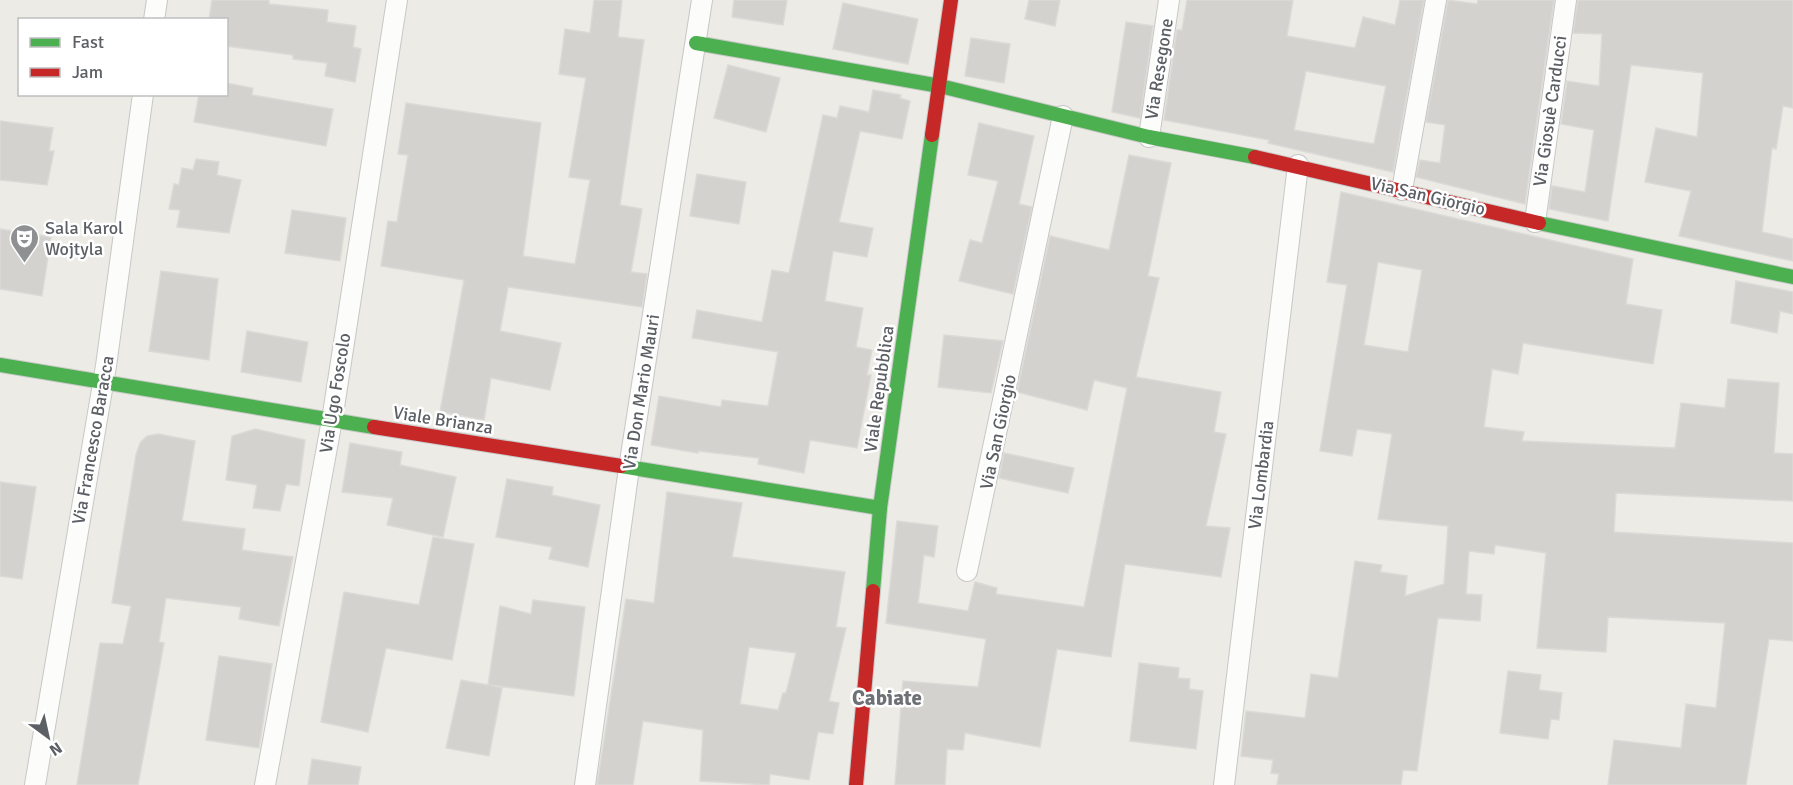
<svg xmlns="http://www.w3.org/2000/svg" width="1793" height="785" font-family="Signika,sans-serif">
<rect width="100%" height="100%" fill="#ecebe6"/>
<g fill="#d3d2cf" stroke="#dbdad6" stroke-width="1.5" fill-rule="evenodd">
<path d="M212,0H269V4L328,10L327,22L356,26L353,47L361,49L355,82L325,76L327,63L293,59V55L226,46V20H209Z"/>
<path d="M594,0H622L618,37L644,40L620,205L642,209L631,272L647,274L642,307L508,287L500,331L561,343L550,390L491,378L484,420L440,412L464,280L381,266L388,221L397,222L408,155L398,154L406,103L541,123L523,256L575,264L590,180L569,177L586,78L559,74L565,29L590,33Z"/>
<path d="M734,0H787L783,25L732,17Z"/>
<path d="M1029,0H1060L1055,26L1025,19Z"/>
<path d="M1187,0H1293L1287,36L1355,48L1363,17L1395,25L1400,0H1424L1393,172L1268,143L1269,140L1164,120L1177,30H1182ZM1306,71L1386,86L1374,144L1294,130Z"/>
<path d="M1448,0L1477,4L1478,0H1554L1525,204L1416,177L1420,160L1440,163L1445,125L1426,122Z"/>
<path d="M1578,0H1793V108L1783,106L1776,149L1772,148L1762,232L1793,239V261L1679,236L1691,191L1645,182L1656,128L1697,137L1703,73L1631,65L1608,221L1549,209L1552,186L1585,192L1594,130L1561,124L1567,81L1599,86L1602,34L1573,33Z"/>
<path d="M843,3L918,19L908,64L833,49Z"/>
<path d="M1126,22L1153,26L1140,118L1112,112Z"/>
<path d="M971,38L1010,44L1004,83L965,76Z"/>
<path d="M728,65L780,78L766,132L714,118Z"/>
<path d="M226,83L253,88L252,95L333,109L326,146L194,122L199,94H226Z"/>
<path d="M873,90L901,95L900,98L910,101L902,139L860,131L839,222L873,228L867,257L833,251L825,301L863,308L856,347L872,350L867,375H871L857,448L810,440L804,473L758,464L759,458L698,451V453L651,445L659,396L721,407L722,400L768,406L778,352L692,338L697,310L762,322L772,270L789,273L823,115L837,118L840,106L869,112Z"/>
<path d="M0,121L53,128L49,151H54L47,185L0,180Z"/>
<path d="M979,123L1034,136L1019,204L1032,207L1013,294L959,281L970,240L982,243L998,181L968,175Z"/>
<path d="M1129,155L1171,163L1148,276L1159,278L1136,377L1221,392L1214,432L1226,434L1206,526L1230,528L1221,577L1125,564L1111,657L1057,649L1040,747L965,733L963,750L947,749L945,785H895L903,681L978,687L986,639L886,623L897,521L938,526L934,557L924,555L918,603L968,611L975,582L997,588L996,594L1084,607L1127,388L1094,380L1087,410L1017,392L1050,236L1109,250Z"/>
<path d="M196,159L219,162L217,175L241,180L229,233L177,227L180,210L169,209L174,184L179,185L182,168L193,170Z"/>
<path d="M697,174L746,182L739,224L690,216Z"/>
<path d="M1341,192L1633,259L1626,304L1662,310L1653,364L1523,343L1518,374L1492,369L1484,427L1524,432L1522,441L1675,448L1681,403L1725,408L1728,379L1779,383L1774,453L1793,454V501L1616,493L1614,532L1793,543V641L1769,639L1746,785H1608L1614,740L1681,748L1686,704L1716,708L1725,623L1608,617L1606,652L1537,648L1546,553L1495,545L1494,554L1469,551L1466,594L1482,595L1480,621L1438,618L1417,771L1403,770L1401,785H1277L1279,774L1271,773L1273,760L1241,756L1246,711L1305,718L1311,674L1338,678L1355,561L1382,565L1380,572L1407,576L1405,596L1444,584L1448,526L1378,519L1392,434L1357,429L1352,456L1320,451L1347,285L1327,282ZM1378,262L1422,270L1408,352L1364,345Z"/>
<path d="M292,210L346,218L340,261L285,253Z"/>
<path d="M0,229L51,237L42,296L0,289Z"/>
<path d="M161,271L218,279L209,360L149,351Z"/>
<path d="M1736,281L1793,292V314L1780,311L1777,333L1731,323Z"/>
<path d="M247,331L308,342L301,382L241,372Z"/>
<path d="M944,335L1003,341L991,393L938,387Z"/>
<path d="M255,429L305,440L299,486L286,484L280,511L253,508L257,485L226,480L232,436Z"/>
<path d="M158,434L195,441L182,521L245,529L242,550L293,557L279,626L239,619L241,607L166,598L159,642L164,643L138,785H77L100,643L123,644L131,606L112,603L136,455L140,443L147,436Z"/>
<path d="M350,443L402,452L400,465L456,477L443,537L387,525L393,498L342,492Z"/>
<path d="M1004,453L1074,468L1068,493L999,478Z"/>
<path d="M507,479L553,487L552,495L600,505L588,567L549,559L552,547L496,537Z"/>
<path d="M0,482L36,487L22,579L0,576Z"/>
<path d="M667,492L742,503L732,557L845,572L836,627L846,628L829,701L839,703L833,734L818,732L809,780L770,774L769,785L700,781L703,730L643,721L633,785H597L626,599L654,603ZM749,647L796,653L786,693H783L778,710L740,704Z"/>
<path d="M433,537L474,544L452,660L386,648L368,732L321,722L344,592L419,605Z"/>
<path d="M533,600L585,607L574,696L490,685L502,688L489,756L446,748L461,680L488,685L500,606L531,614Z"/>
<path d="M219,656L272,664L259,748L206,740Z"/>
<path d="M1139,663L1179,668L1178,678L1190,679L1189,689L1203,691L1196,749L1130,741Z"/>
<path d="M1508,671L1541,675L1539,690L1562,693L1559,720L1551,719L1548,739L1500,733Z"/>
<path d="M312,759L361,767L358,785H308Z"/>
</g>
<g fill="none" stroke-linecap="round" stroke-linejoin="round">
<defs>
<g id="street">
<path d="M154,20L157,0"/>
<path d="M1149,137L1169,0"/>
<path d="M1402,190L1436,0"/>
<path d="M1535,222L1566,0"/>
<path d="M967,571L1063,116"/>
<path d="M35,785L106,366L143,94"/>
<path d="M265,785L332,420L397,0"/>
<path d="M585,785L629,468L702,0"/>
<path d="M1224,785L1298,165"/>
</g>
<g id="fast">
<path d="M696,43L940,86L1149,137L1255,157"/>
<path d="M1539,223L1793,277"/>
<path d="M0,365L374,427"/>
<path d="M621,466L880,508"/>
<path d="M873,591L880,508L932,135"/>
</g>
<g id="jam">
<path d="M932,135L951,0"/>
<path d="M1255,157L1539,223"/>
<path d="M374,427L621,466"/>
<path d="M856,785L873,591"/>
</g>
</defs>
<use href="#street" stroke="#c7c7c7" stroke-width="22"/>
<use href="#fast" stroke="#c8c9c8" stroke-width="16"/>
<use href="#jam" stroke="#c8c9c8" stroke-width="16"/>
<use href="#street" stroke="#fcfcfb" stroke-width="20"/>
<use href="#fast" stroke="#4caf50" stroke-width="14"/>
<use href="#jam" stroke="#c62828" stroke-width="14"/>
</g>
<defs>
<symbol id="theatre-pin" viewBox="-11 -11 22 30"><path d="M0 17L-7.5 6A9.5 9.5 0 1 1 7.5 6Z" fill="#8e9092" stroke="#fff"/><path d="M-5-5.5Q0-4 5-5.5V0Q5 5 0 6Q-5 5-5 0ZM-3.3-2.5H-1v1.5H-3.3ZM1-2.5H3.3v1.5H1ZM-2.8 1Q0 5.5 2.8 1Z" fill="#fff"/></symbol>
</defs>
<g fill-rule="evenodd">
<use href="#theatre-pin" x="8" y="222" width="33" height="45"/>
</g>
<g text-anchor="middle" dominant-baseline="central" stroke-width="5" stroke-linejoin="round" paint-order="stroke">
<g font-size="18" fill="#5c5f64" stroke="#fff">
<text transform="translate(1159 69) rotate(-81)">Via Resegone</text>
<text transform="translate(1550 111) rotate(-82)">Via Giosuè Carducci</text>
<text transform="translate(1428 196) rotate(13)">Via San Giorgio</text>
<text transform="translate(879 389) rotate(-82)">Viale Repubblica</text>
<text transform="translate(641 392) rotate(-81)">Via Don Mario Mauri</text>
<text transform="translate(335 393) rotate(-81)">Via Ugo Foscolo</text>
<text transform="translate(443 420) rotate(9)">Viale Brianza</text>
<text transform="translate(998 432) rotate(-78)">Via San Giorgio</text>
<text transform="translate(93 440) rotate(-80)">Via Francesco Baracca</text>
<text transform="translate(1261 475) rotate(-83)">Via Lombardia</text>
</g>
<g font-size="18" fill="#5c5f64" stroke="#fff" text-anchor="start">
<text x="45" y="228">Sala Karol<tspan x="45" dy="21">Wojtyla</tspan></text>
</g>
<g font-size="21" font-weight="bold" fill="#6d7176" stroke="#fff">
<text x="887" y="698">Cabiate</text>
</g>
</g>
<rect x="18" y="18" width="210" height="78" fill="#ffffff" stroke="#bebfc1" stroke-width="1.5"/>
<rect x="30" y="38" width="30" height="9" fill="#4caf50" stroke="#bebfc1" stroke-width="1.5"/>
<text x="72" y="48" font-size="18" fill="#5c5f64">Fast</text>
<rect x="30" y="68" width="30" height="9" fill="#c62828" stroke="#bebfc1" stroke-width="1.5"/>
<text x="72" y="78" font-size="18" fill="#5c5f64">Jam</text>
<g transform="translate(48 737) rotate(147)" stroke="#ffffff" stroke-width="4.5" paint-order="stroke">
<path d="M0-4.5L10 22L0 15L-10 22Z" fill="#5c5f64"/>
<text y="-9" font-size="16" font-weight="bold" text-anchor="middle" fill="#5c5f64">N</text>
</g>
</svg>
